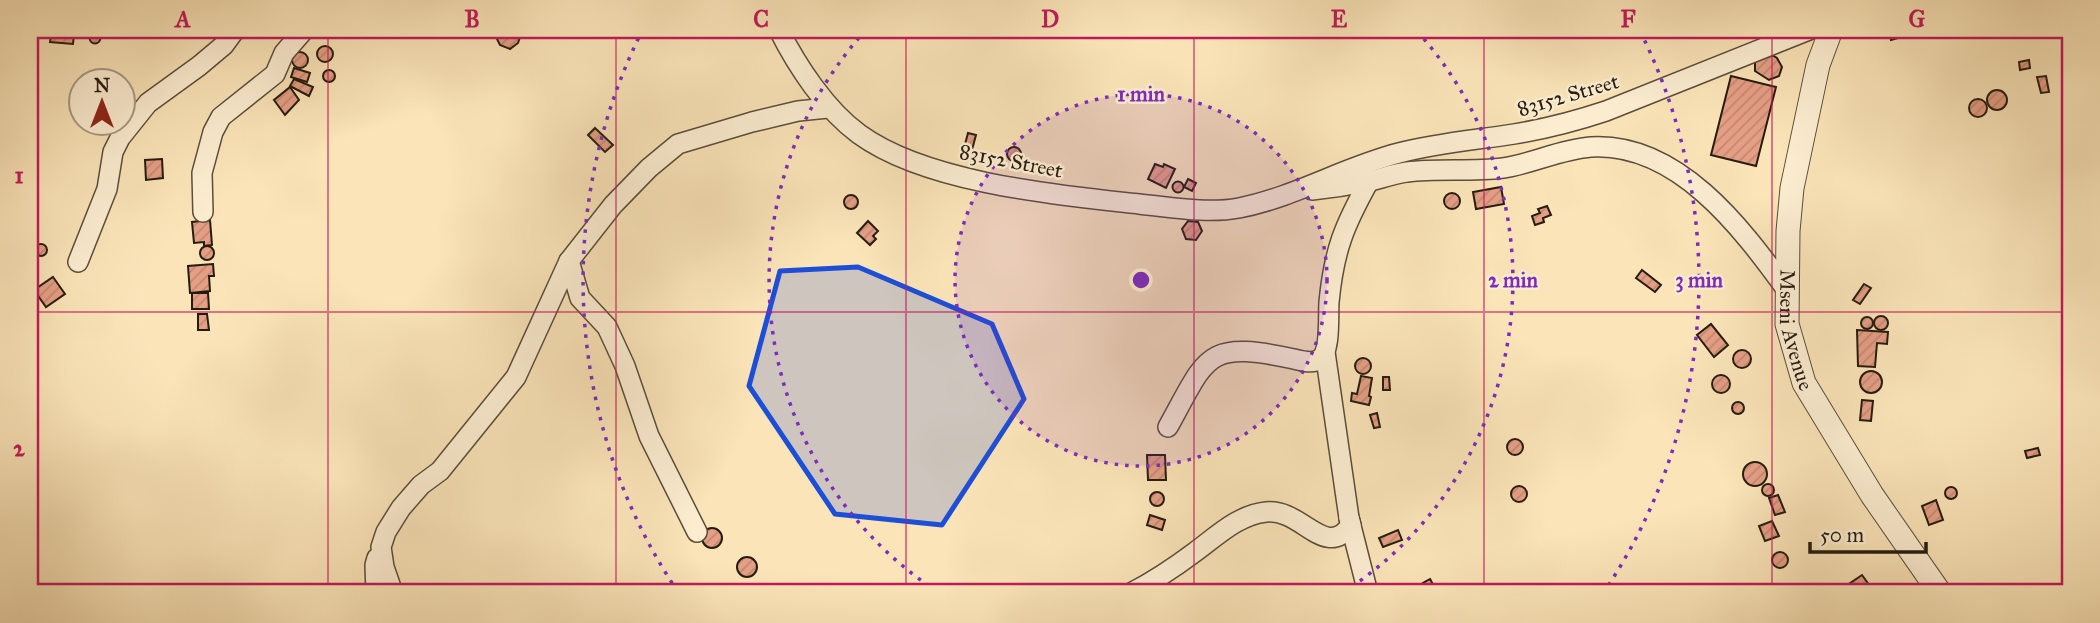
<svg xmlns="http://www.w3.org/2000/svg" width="2100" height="623" font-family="'IM FELL Great Primer',serif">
<defs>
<pattern id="building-hatch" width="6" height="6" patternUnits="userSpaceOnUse" patternTransform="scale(1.75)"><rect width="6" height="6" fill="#e59f85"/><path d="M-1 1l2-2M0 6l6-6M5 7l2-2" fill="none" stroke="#c48872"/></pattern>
</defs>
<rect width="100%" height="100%" fill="#fae4b8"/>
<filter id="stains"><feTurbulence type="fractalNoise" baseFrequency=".00286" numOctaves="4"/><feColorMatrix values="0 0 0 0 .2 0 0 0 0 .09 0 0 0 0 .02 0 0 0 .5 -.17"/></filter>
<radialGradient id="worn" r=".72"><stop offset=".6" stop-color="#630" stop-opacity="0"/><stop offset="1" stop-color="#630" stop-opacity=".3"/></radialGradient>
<g fill="url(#building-hatch)" stroke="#251c10" stroke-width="2">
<path d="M52,30H71V33L74,34L73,44L50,42Z"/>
<path d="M498,30H519L521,34L518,43L510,49L500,45L496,37Z"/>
<path d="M1889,30H1904L1905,36L1891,40Z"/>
<circle cx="95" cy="38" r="5.5"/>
<circle cx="325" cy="54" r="8"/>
<circle cx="300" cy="60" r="8"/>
<path d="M1772,55L1777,58L1782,67L1779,76L1769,80L1755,71V60Z"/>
<path d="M2029,60L2030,68L2020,70L2019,62Z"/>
<path d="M294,68L310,73L307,82L291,77Z"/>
<circle cx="329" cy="76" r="6"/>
<path d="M1731,76L1776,87L1756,166L1711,155Z"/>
<path d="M2046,76L2049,92L2041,93L2037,77Z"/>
<path d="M294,79L313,87L309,96L290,86Z"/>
<path d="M290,87L299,100L285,115L274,100Z"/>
<circle cx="1997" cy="100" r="10"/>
<circle cx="1978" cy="108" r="9"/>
<path d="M595,128L613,145L605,152L588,135Z"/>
<path d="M968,133L976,135L972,150L964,148Z"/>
<circle cx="1014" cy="154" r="7"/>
<path d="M162,159L163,178L146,180L145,160Z"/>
<path d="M1155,164L1163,167L1164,164L1175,169L1166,188L1148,179Z"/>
<path d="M1188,179L1196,183L1192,191L1184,187Z"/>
<circle cx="1178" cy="187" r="5.5"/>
<path d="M1501,187L1504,204L1476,209L1473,192Z"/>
<circle cx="1452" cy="201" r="8"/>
<circle cx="851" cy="202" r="7"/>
<path d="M1547,206L1551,215L1543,218L1544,222L1535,225L1532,216L1540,213L1538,209Z"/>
<path d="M210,220L212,245L204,246V242L194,243L192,222Z"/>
<path d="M868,221L878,231L873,236L876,239L870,245L857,233Z"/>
<path d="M1188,221L1198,222L1202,231L1196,240L1186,239L1182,229Z"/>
<circle cx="41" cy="250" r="6"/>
<circle cx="207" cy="253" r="7"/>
<path d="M213,264L214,276H209L210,291L190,293L188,266Z"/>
<path d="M1642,270L1661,285L1655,292L1636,278Z"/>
<path d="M53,277L65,294L46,307L34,290Z"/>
<path d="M1864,284L1871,288L1860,304L1853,300Z"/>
<path d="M192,293H208L209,309H192Z"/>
<path d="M198,314H207L209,330H198Z"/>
<circle cx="1881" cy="323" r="7"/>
<circle cx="1867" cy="323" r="6"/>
<path d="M1711,324L1728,345L1714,357L1697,335Z"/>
<path d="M1857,330L1888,332L1887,344L1877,343L1875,367L1858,366Z"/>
<circle cx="1742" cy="359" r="9"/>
<circle cx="1363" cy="366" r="8"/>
<circle cx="1871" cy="382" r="11"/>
<circle cx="1721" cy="384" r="9"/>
<path d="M1361,376L1372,378L1369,396L1371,397L1369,405L1351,401L1352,393L1357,394Z"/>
<path d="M1383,377H1389L1390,390H1383Z"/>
<path d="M1862,400L1873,401L1871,421L1860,420Z"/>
<circle cx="1738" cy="408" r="6"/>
<path d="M1377,413L1380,427L1374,428L1370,415Z"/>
<circle cx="1515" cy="447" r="8"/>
<path d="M2038,448L2040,455L2027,458L2025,451Z"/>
<path d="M1147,455H1165L1166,480H1148Z"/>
<circle cx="1755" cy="474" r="12"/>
<circle cx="1768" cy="490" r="6"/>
<circle cx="1519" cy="494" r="8"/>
<circle cx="1951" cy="493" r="6"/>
<circle cx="1157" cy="499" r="7"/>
<path d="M1778,495L1785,512L1775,515L1769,498Z"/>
<path d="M1936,500L1943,520L1929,525L1922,506Z"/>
<path d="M1150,515L1165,520L1162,530L1147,525Z"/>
<path d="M1772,521L1779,536L1765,541L1759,526Z"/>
<circle cx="712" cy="538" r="10"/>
<path d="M1398,530L1402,540L1383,547L1379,538Z"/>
<circle cx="1780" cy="560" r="8"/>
<circle cx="747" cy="567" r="10"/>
<path d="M1862,575L1875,593H1843L1840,590Z"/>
<path d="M1430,579L1435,588L1428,592L1423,583Z"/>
<path d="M434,584L438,593H426L424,589Z"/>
</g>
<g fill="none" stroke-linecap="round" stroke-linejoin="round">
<defs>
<g id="minor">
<path d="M779,30C797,66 826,110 859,134C926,183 1057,195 1139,204C1170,207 1207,214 1239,208C1295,197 1344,167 1399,153C1437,143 1476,140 1514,134C1545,129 1576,121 1606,111L1809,30"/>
<path d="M1312,190C1332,188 1351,185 1370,181C1382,178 1394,174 1407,172C1438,168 1471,172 1503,168C1532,164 1561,149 1591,147C1677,142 1741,227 1786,289"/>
<path d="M203,212L202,173L213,132L221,117L275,74L284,53L304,30"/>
<path d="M569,261L580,298L607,327L625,366L649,436L697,532"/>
<path d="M78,262L107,189L113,152L120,138L148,103L199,66L224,45L235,30"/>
<path d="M1325,352L1349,518L1368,593"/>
<path d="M1168,427C1208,355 1205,340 1294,359C1302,361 1313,364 1320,359C1331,351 1328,315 1329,302C1334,250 1344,226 1369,181"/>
<path d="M376,593L375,565L377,558"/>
<path d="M393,593L384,567L381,547L386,532L401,508L421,485L440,471L516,377L569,261L613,205L649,168L678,144L752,122L798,111L828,108"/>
<path d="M1131,593C1154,581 1175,567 1195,552C1217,536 1238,515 1266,512C1302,508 1325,561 1351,525L1349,518"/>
</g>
<g id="tertiary">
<path id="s1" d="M1831,30L1818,65L1792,188L1788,231L1787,324L1804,383L1872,495L1940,593"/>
</g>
</defs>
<use href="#minor" stroke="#5a4e3a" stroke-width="22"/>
<use href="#tertiary" stroke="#5a4e3a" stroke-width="25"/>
<use href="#minor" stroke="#fcedd1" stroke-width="19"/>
<use href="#tertiary" stroke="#fcedd1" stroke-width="23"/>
</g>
<path fill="#1d4ed8" fill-opacity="0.2" stroke="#1d4ed8" stroke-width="5" stroke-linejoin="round" d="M858,267L992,324L1024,399L942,525L835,514L749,386L780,271Z"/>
<path fill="none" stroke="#c2185b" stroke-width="2" stroke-opacity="0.55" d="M328,30V593M616,30V593M906,30V593M1194,30V593M1484,30V593M1772,30V593M30,312H2070"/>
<circle cx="1141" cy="280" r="186" fill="#7b2cbf" fill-opacity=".12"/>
<g fill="none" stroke="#7b2cbf" stroke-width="3.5" stroke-dasharray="3.5 7">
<circle cx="1141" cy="280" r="186"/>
<path d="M938 592A372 372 0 0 1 865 31M1417 31A372 372 0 0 1 1344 592"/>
<path d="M678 592A558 558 0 0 1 642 31M1640 31A558 558 0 0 1 1604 592"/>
</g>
<g text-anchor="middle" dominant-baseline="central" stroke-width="5" stroke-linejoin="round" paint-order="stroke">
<g font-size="21" fill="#251c10" stroke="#fcedd1">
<text transform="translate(1568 95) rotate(-16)">83152 Street</text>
<text transform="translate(1011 161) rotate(11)">83152 Street</text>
<text stroke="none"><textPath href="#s1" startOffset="306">Mseni Avenue</textPath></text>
</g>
</g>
<circle cx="1141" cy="280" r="10" fill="#7b2cbf" stroke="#fcedd1" stroke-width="3.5"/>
<g font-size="21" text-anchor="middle" font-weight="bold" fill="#7b2cbf" stroke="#fcedd1" stroke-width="5" stroke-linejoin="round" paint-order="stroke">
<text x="1141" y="101">1 min</text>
<text x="1513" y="287">2 min</text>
<text x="1699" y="287">3 min</text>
</g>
<rect width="2100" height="623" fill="none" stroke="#fae4b8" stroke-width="77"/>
<g transform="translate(102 102)"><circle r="33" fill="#fcedd1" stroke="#a69984" stroke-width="2"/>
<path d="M0-5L12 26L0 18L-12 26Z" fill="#8f2418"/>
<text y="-10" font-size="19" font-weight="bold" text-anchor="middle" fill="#251c10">N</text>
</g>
<path d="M1810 542v10h116v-10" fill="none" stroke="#251c10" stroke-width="3.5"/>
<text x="1820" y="542" font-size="21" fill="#251c10" stroke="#fcedd1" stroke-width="5" paint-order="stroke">50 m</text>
<rect x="38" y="38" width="2024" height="546" fill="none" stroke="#c2185b" stroke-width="2.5"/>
<g font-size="23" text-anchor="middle" font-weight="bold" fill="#c2185b">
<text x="183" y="27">A</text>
<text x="472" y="27">B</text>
<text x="761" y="27">C</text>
<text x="1050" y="27">D</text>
<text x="1339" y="27">E</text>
<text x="1628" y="27">F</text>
<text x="1917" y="27">G</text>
<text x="19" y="183">1</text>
<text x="19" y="456">2</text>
</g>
<rect width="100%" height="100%" filter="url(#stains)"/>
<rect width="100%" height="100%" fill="url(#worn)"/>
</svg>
